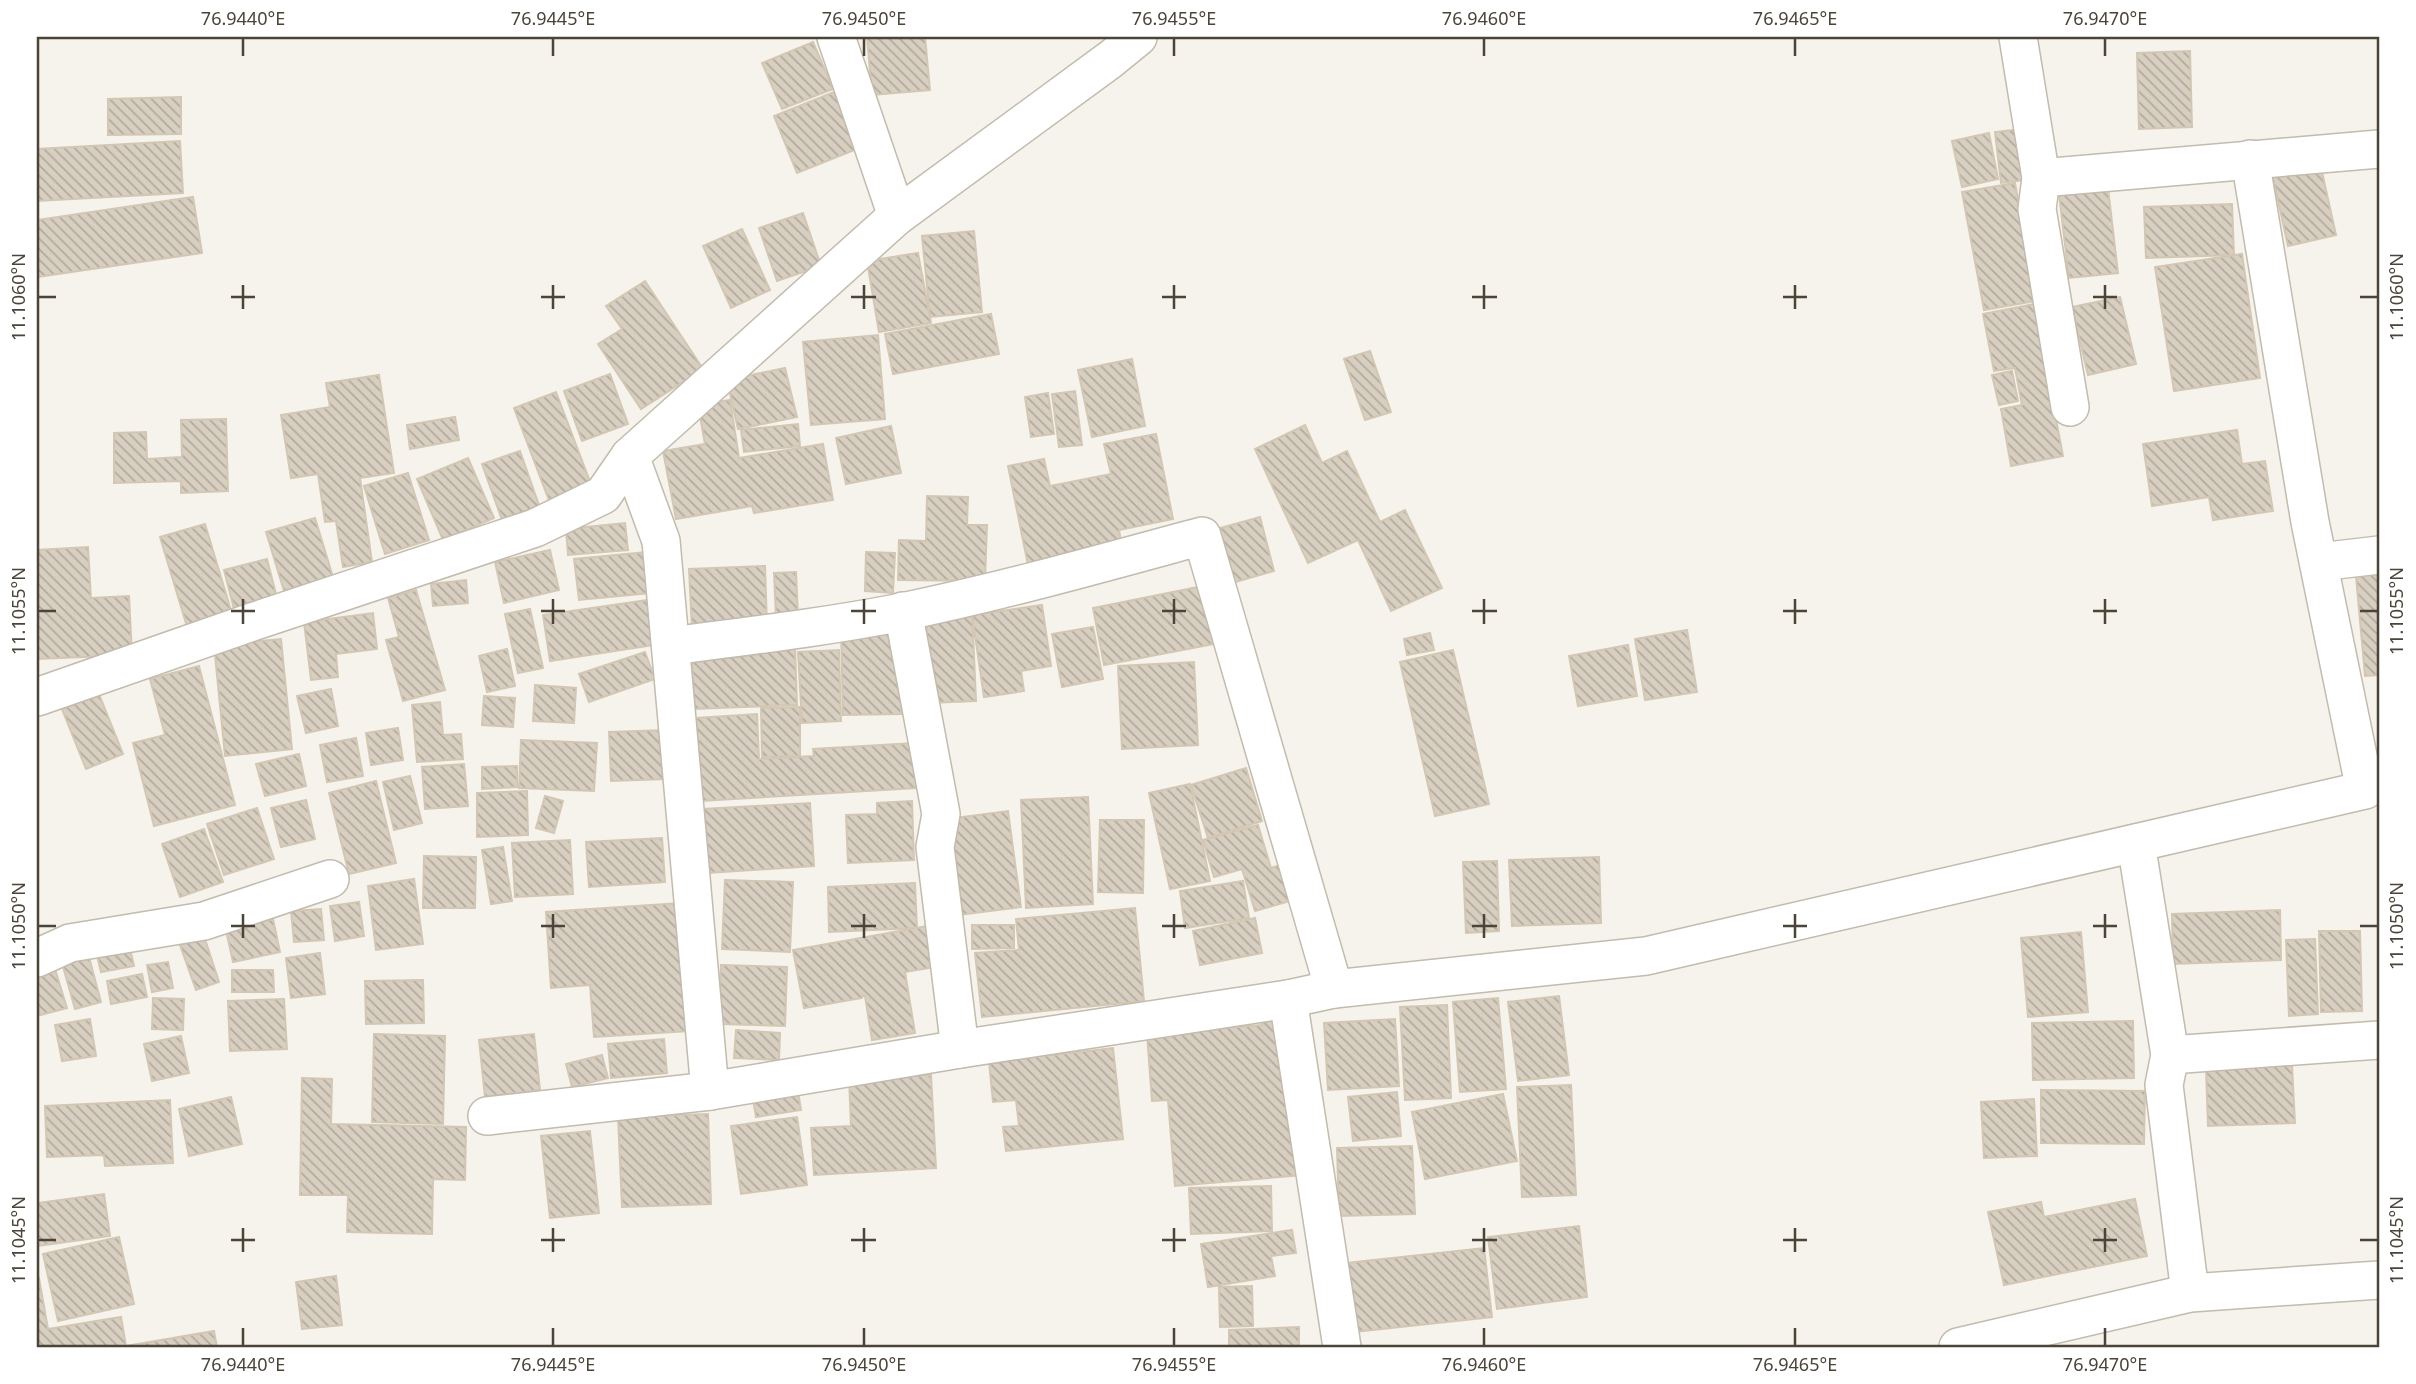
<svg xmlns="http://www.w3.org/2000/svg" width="2416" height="1384" font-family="'Noto Sans',sans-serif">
<defs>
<pattern id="building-back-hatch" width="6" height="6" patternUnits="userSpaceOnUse" patternTransform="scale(1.75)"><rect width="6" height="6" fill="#d8cfc1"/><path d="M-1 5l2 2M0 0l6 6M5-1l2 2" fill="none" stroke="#b1aa9e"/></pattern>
</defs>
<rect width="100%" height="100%" fill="#f6f3ec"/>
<g fill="url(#building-back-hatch)" stroke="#d3c7b4" stroke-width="2">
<path d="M867,37H925L930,90L872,95Z"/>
<path d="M813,42L833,89L782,109L762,63Z"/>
<path d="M2190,51L2192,127L2139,129L2137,53Z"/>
<path d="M834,92L857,149L797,173L774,116Z"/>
<path d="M181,97V134L108,135V99Z"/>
<path d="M2020,129L2026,180L2001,183L1995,132Z"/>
<path d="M1989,133L1998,179L1962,187L1952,141Z"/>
<path d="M180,141L183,193L37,201V149Z"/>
<path d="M2320,163L2336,235L2288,246L2272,173Z"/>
<path d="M2015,183L2036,301L1984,310L1962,192Z"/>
<path d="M2108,188L2118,273L2069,278L2059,194Z"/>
<path d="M193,197L202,253L37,277V220Z"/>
<path d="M2232,204L2234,255L2146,258L2144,207Z"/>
<path d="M803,213L821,266L777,281L759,228Z"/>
<path d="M742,229L770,290L731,308L703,246Z"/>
<path d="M974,231L982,312L930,317L922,236Z"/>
<path d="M918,253L931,323L879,332L867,261Z"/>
<path d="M2242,254L2260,378L2174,391L2155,267Z"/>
<path d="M645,281L703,369L641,409L598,344L622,329L606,306Z"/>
<path d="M2120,297L2136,364L2088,375L2072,307Z"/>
<path d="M2034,304L2063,456L2011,466L2001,409L2022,405L2015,368L1994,371L1983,314Z"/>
<path d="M991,314L999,354L893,374L885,334Z"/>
<path d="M878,335L885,419L811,425L803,342Z"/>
<path d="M1370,351L1391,412L1365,420L1344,359Z"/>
<path d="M1132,359L1145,426L1092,437L1078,370Z"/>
<path d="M785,368L797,417L738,429L727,380Z"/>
<path d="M2012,371L2018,401L1999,405L1992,375Z"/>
<path d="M610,374L628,424L582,441L564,391Z"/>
<path d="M379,375L394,473L360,478L372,562L343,567L336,521L325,522L318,474L291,478L281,415L330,407L326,383Z"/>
<path d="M1075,391L1082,445L1059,447L1052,394Z"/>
<path d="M556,392L592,487L550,503L514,408Z"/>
<path d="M1048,393L1054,434L1031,437L1025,397Z"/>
<path d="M730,400L739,458L823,444L833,500L754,513L752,506L676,519L663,451L705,444L698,405Z"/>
<path d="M455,417L459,440L410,449L407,425Z"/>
<path d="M226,419L228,491L181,493V481L114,483V433L146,432L147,459L182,457L181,420Z"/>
<path d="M798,424L800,446L744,452L741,430Z"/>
<path d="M1305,425L1322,463L1347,451L1380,522L1405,510L1442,588L1391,611L1358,540L1308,563L1255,449Z"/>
<path d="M891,426L901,473L846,484L836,438Z"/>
<path d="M2237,430L2242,464L2265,461L2273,511L2213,520L2209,497L2152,506L2143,444Z"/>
<path d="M1156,434L1173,519L1119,530L1121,542L1060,554L1061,558L1028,565L1008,466L1044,459L1050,486L1111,474L1104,444Z"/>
<path d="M520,451L540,508L502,520L482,464Z"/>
<path d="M468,458L494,518L443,540L417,479Z"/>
<path d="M408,473L429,540L385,554L364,486Z"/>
<path d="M927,496L968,497L967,525H987L985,581L898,580L899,540L926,541Z"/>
<path d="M1260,517L1274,571L1232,583L1217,529Z"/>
<path d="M315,518L333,577L284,591L266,532Z"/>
<path d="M625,523L628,550L568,555L566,529Z"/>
<path d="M205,524L233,617L188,630L160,537Z"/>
<path d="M88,547L91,598L129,596L132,655L37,659V550Z"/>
<path d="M550,550L559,590L504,603L495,562Z"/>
<path d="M646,552L650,593L579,600L574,559Z"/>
<path d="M866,552L895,553L893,593L865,591Z"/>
<path d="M267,559L277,598L234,609L224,570Z"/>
<path d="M2379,562V675L2365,676L2355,565Z"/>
<path d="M765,566L767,627L692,630L689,569Z"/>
<path d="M796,572L798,617H776L774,573Z"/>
<path d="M466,580L468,603L433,606L431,584Z"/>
<path d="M1203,586L1214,644L1104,665L1093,608Z"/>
<path d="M416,590L445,690L403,701L386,640L399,637L388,598Z"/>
<path d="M648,600L654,645L550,661L543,615Z"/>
<path d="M1042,605L1051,666L1021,671L1024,691L984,697L972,615Z"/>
<path d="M530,609L543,668L518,673L505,614Z"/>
<path d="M972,610L976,701L930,703L926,611Z"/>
<path d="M373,613L377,649L336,654L338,677L311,680L304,622Z"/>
<path d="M1093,627L1103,679L1062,687L1052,634Z"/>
<path d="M841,628H900L901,714L843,715Z"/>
<path d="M1687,630L1697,692L1645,700L1635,639Z"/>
<path d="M1430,633L1434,650L1407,655L1404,639Z"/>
<path d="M281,639L292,749L225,756L214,645Z"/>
<path d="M1628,645L1637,696L1578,706L1569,656Z"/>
<path d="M795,648L797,705L694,709L692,653Z"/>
<path d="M507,649L515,686L487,692L479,656Z"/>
<path d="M839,650L841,721L802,723L798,652Z"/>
<path d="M1453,650L1489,804L1435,816L1400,662Z"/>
<path d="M645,652L655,679L589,702L579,674Z"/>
<path d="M1194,662L1198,745L1122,749L1118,666Z"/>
<path d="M199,666L235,805L154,826L133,743L165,735L150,679Z"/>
<path d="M535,685L576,688L574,723L533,721Z"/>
<path d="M331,689L338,726L306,733L297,696Z"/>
<path d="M99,694L123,754L86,769L62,709Z"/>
<path d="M484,696L515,698L513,727L482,725Z"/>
<path d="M440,702L443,735L461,734L463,759L417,762L412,705Z"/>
<path d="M800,707V756L762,757L761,708Z"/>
<path d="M757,714L759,759L814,756L813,749L914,743L916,788L701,801L696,718Z"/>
<path d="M398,728L403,760L371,765L366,733Z"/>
<path d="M666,730L667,779L611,781L609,732Z"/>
<path d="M356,738L363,776L327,782L320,745Z"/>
<path d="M521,740L597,743L594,791L519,788Z"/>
<path d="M299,754L306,786L265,796L256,764Z"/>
<path d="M464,764L468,806L425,809L422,767Z"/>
<path d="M517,766V787L482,789V767Z"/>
<path d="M1246,768L1262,821L1208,838L1191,785Z"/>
<path d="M410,776L422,823L394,830L383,782Z"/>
<path d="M376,781L396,863L349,874L329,793Z"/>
<path d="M1190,784L1210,881L1170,889L1149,793Z"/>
<path d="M527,791L528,835L477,837V793Z"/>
<path d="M545,796L563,801L554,833L536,828Z"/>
<path d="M1088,797L1093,904L1026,908L1021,800Z"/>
<path d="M306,800L315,839L281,847L271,808Z"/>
<path d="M912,801L914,860L848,863L846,815L877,814V803Z"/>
<path d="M810,803L814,866L708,873L703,809Z"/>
<path d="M257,808L274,859L224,875L207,824Z"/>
<path d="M1008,811L1021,907L959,915L946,819Z"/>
<path d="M1100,820H1144L1143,893L1098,892Z"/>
<path d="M1258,825L1271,868L1289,862L1300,898L1255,911L1242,869L1214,877L1203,840Z"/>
<path d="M204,829L223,882L180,897L162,844Z"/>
<path d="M662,838L665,882L589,887L586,842Z"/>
<path d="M570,840L573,894L515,897L512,843Z"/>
<path d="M503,847L512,901L491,904L482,850Z"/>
<path d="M424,856L476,857L475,908H423Z"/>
<path d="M1599,857L1601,923L1512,926L1509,860Z"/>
<path d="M1497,861L1499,931L1466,933L1463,862Z"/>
<path d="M414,879L423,944L376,950L368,886Z"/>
<path d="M725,880L793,882L790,952L722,949Z"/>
<path d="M1243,881L1249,918L1185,928L1180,891Z"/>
<path d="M915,883L917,928L829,932L828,887Z"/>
<path d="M359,902L364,936L335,941L330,906Z"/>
<path d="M680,903L689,1031L594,1037L590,985L551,988L546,912Z"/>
<path d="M1135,908L1144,1001L982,1017L975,953L1019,950L1016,919Z"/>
<path d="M321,909L324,940L294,942L291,911Z"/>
<path d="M2280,910L2281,960L2173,964L2172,914Z"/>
<path d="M1255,918L1262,953L1200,965L1193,931Z"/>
<path d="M273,919L280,952L233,962L226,930Z"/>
<path d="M972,925H1014V948L972,949Z"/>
<path d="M928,926L935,967L905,972L915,1033L872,1040L865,996H862V998L804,1008L793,950Z"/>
<path d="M2319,931H2360L2362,1011L2321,1012Z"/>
<path d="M2081,932L2088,1012L2028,1017L2021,938Z"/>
<path d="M204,936L219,982L196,990L180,945Z"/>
<path d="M2315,939L2318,1014L2289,1016L2286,940Z"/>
<path d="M128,940L134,966L101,972L95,947Z"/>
<path d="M320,953L325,994L291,998L286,958Z"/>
<path d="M89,957L101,1002L75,1009L62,963Z"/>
<path d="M168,962L173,988L152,992L147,965Z"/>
<path d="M721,965L787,967L785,1026L719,1024Z"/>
<path d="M55,969L67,1008L37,1016V974Z"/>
<path d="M232,970H273L274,992H232Z"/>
<path d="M142,974L147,997L111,1004L107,981Z"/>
<path d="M423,980L424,1023L366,1024L365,981Z"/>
<path d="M1559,996L1569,1075L1518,1081L1508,1002Z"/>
<path d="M153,998L184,999L183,1030L152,1029Z"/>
<path d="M1498,998L1506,1089L1460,1092L1453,1002Z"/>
<path d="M284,999L287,1049L230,1051L228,1001Z"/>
<path d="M1447,1005L1451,1098L1405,1100L1400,1007Z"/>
<path d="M1289,1018L1303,1175L1175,1186L1168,1100L1152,1101L1147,1034L1262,1025L1261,1021Z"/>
<path d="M90,1019L96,1056L62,1061L55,1025Z"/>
<path d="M1395,1019L1399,1086L1328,1090L1324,1023Z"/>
<path d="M2133,1021L2134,1078L2033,1080L2032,1023Z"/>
<path d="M736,1030L780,1033L779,1060L734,1058Z"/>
<path d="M374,1034L445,1036L443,1124L372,1122Z"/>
<path d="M534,1034L540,1090L485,1097L479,1040Z"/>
<path d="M181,1036L189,1073L152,1081L144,1044Z"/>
<path d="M664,1039L667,1073L611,1078L608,1044Z"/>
<path d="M1113,1048L1123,1139L1006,1151L1003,1127L1019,1126L1016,1100L993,1102L989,1062Z"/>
<path d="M602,1055L608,1078L572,1087L566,1064Z"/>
<path d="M2292,1065L2295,1123L2208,1126L2206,1068Z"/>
<path d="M931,1075L936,1168L814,1175L811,1128L851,1126L849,1078Z"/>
<path d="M302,1078L332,1079L331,1124L466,1127L465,1180L433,1179L432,1234L347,1232L348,1195H300Z"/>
<path d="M796,1079L801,1110L756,1117L751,1087Z"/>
<path d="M1571,1085L1576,1195L1522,1197L1517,1087Z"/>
<path d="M2041,1090L2145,1091L2144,1144L2041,1143Z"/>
<path d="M1397,1092L1401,1136L1353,1141L1348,1097Z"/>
<path d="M1503,1094L1517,1161L1425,1179L1412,1112Z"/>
<path d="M231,1097L242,1144L189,1156L179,1109Z"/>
<path d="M2034,1099L2037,1156L1984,1158L1981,1102Z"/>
<path d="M170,1100L173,1163L105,1166L104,1155L47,1157L45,1106Z"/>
<path d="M708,1114L711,1204L622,1207L618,1117Z"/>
<path d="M797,1117L807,1185L741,1194L731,1126Z"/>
<path d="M590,1131L599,1213L550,1218L541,1136Z"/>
<path d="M1412,1146L1415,1214L1339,1216L1337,1148Z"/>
<path d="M1271,1186L1272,1231L1191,1234L1189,1188Z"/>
<path d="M104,1194L110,1236L37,1246V1203Z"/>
<path d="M2135,1199L2147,1256L2004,1285L1988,1212L2041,1202L2044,1217Z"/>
<path d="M1579,1226L1587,1297L1497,1309L1488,1237Z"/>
<path d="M1292,1230L1296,1253L1271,1256L1275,1276L1208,1287L1201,1244Z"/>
<path d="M119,1237L134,1304L58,1321L43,1254Z"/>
<path d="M1484,1248L1492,1317L1355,1332L1347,1263Z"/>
<path d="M336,1276L342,1325L302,1329L296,1282Z"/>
<path d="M39,1278L48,1329L121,1317L126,1346L214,1331L217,1347H37V1279Z"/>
<path d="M1252,1286L1253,1326L1220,1327L1219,1287Z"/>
<path d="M1299,1327V1347H1229V1330Z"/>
</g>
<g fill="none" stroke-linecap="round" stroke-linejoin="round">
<defs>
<g id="minor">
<path d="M836,37L897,216"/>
<path d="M2018,37L2041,178L2037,209L2070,407"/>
<path d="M2041,178L2379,149"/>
<path d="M630,456L661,541L710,1091L960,1049L1288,999L1334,989L1646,956L2365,790L2310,522L2250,159"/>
<path d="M2319,562L2379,555"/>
<path d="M903,611L941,814L935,847L960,1049"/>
<path d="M671,646C748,636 826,627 902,612C1003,591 1103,563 1202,536L1334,989"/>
<path d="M37,697L252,622L535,528L603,495L630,456L897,216L1111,59L1138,37"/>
<path d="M2136,843L2170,1055L2164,1085L2190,1293"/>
<path d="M37,958L70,943L204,921L330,879"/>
<path d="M1288,999L1342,1347"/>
<path d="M2170,1055L2379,1040"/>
<path d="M487,1116L710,1091"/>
<path d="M1958,1347L2190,1293L2379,1280"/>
</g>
</defs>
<use href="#minor" stroke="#c2bbae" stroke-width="40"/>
<use href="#minor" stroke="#fff" stroke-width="37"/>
</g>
<path fill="none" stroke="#4b4439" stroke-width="2.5" d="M243,38V56M553,38V56M864,38V56M1174,38V56M1484,38V56M1795,38V56M2105,38V56M243,285V309M553,285V309M864,285V309M1174,285V309M1484,285V309M1795,285V309M2105,285V309M38,297H56M231,297H255M541,297H565M851,297H876M1162,297H1186M1472,297H1497M1783,297H1807M2093,297H2117M2360,297H2378M243,599V624M553,599V624M864,599V624M1174,599V624M1484,599V624M1795,599V624M2105,599V624M38,611H56M231,611H255M541,611H565M851,611H876M1162,611H1186M1472,611H1497M1783,611H1807M2093,611H2117M2360,611H2378M243,914V938M553,914V938M864,914V938M1174,914V938M1484,914V938M1795,914V938M2105,914V938M38,926H56M231,926H255M541,926H565M851,926H876M1162,926H1186M1472,926H1497M1783,926H1807M2093,926H2117M2360,926H2378M243,1228V1252M553,1228V1252M864,1228V1252M1174,1228V1252M1484,1228V1252M1795,1228V1252M2105,1228V1252M38,1240H56M231,1240H255M541,1240H565M851,1240H876M1162,1240H1186M1472,1240H1497M1783,1240H1807M2093,1240H2117M2360,1240H2378M243,1328V1346M553,1328V1346M864,1328V1346M1174,1328V1346M1484,1328V1346M1795,1328V1346M2105,1328V1346"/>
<rect width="2416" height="1384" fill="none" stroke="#ffffff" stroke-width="77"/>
<rect x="38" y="38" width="2340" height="1308" fill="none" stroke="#4b4439" stroke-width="2.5"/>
<g font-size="18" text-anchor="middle" fill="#4b4439">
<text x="243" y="25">76.9440°E</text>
<text x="553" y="25">76.9445°E</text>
<text x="864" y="25">76.9450°E</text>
<text x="1174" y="25">76.9455°E</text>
<text x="1484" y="25">76.9460°E</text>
<text x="1795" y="25">76.9465°E</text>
<text x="2105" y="25">76.9470°E</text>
<text transform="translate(19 297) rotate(-90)" y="6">11.1060°N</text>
<text transform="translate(2397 297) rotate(-90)" y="6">11.1060°N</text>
<text transform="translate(19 611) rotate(-90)" y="6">11.1055°N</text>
<text transform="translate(2397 611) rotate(-90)" y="6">11.1055°N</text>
<text transform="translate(19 926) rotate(-90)" y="6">11.1050°N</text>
<text transform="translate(2397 926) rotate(-90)" y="6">11.1050°N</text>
<text transform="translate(19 1240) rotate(-90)" y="6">11.1045°N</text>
<text transform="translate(2397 1240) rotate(-90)" y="6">11.1045°N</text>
<text x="243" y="1371">76.9440°E</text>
<text x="553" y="1371">76.9445°E</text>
<text x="864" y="1371">76.9450°E</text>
<text x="1174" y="1371">76.9455°E</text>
<text x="1484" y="1371">76.9460°E</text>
<text x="1795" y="1371">76.9465°E</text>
<text x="2105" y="1371">76.9470°E</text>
</g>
</svg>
